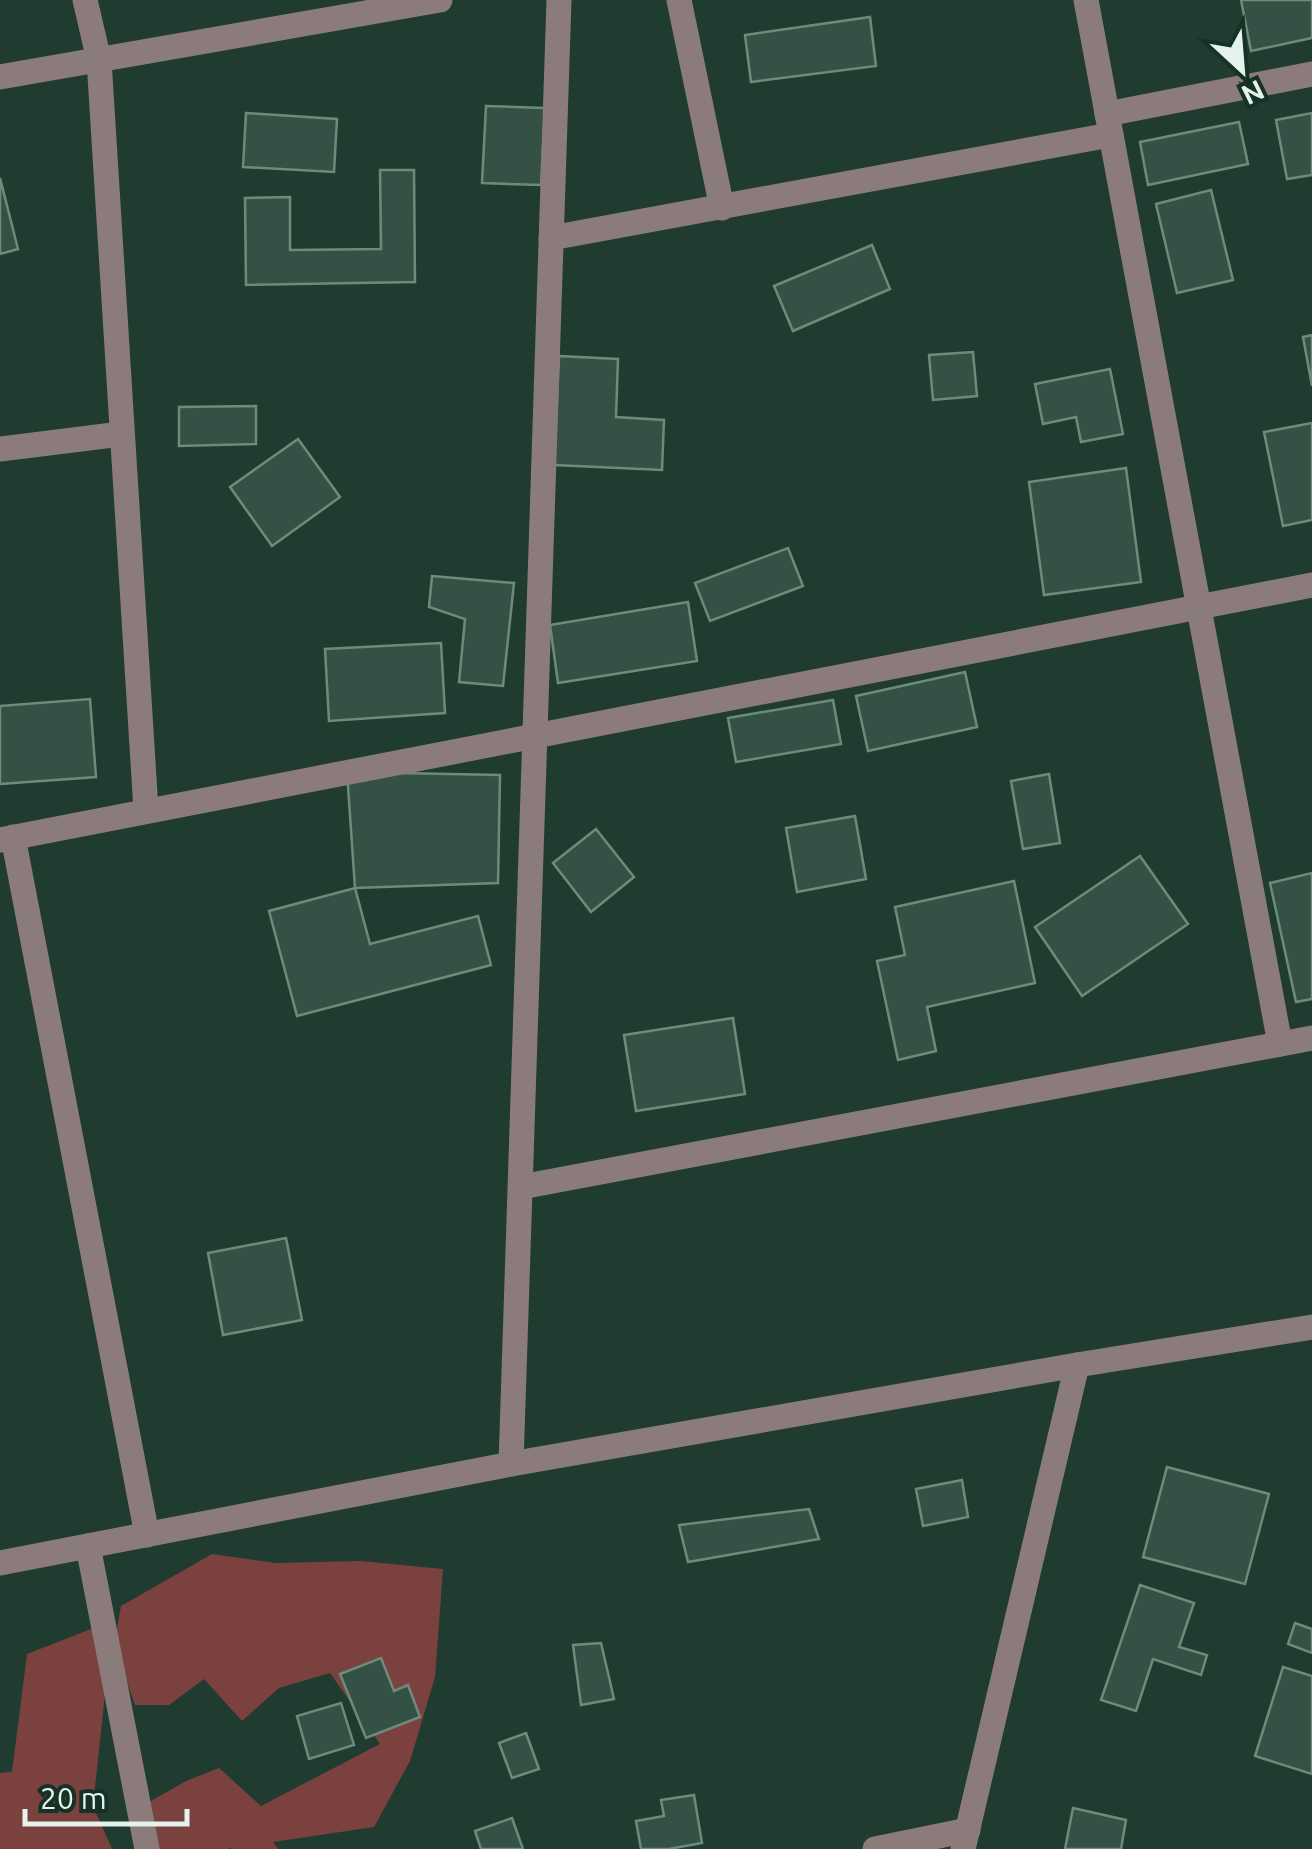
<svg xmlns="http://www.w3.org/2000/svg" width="1312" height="1849" font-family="Ubuntu,sans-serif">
<rect width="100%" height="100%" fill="#203c30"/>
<g fill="#7b413f">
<path d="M212,1554L276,1563L361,1561L443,1569L435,1677L410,1761L374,1827L273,1842L278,1849H231L230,1847L228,1849H135L144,1805L186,1781L219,1768L261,1806L380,1744L330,1673L279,1688L242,1721L204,1679L169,1705H135L114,1644L121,1606Z"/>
<path d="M104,1624L105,1694L93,1806L112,1849H0V1773L12,1772L27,1654Z"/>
</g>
<g fill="#355145" stroke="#6c8b7d" stroke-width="2.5">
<path d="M1241,0H1312V38L1251,51Z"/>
<path d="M870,17L876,66L751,82L745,35Z"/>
<path d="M486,106L545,108L541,185L482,183Z"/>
<path d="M246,113L337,119L334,172L243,167Z"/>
<path d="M1312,113V175L1287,179L1276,120Z"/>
<path d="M1239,122L1248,164L1148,185L1140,142Z"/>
<path d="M380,170H414L415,282L246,285L245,198L290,197V250L381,249Z"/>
<path d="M0,178L18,249L0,254Z"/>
<path d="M1211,190L1233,280L1177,293L1156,204Z"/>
<path d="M872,245L890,289L793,331L774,286Z"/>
<path d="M1312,335V386L1303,337Z"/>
<path d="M973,352L977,396L933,400L929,355Z"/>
<path d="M559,356L618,359L616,417L664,420L662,470L554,465Z"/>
<path d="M1110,369L1123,434L1081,442L1076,417L1043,424L1035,384Z"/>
<path d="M256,406V444L179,446V407Z"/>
<path d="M1312,423V520L1283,526L1264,432Z"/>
<path d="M298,439L340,497L272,546L230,487Z"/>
<path d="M1126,468L1141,582L1044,595L1029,482Z"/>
<path d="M788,548L803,586L710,621L695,583Z"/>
<path d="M432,576L514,583L503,686L459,682L465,619L429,607Z"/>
<path d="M688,602L697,661L558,683L550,625Z"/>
<path d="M441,643L445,713L329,721L325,649Z"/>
<path d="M965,672L977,727L868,751L856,696Z"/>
<path d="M90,699L96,777L0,784V706Z"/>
<path d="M833,700L841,744L736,762L728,718Z"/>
<path d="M347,772L500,775L498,883L355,888Z"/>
<path d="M1049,774L1060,843L1023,849L1011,781Z"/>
<path d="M855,816L866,879L797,892L786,828Z"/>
<path d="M596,829L634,877L591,912L553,863Z"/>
<path d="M1140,856L1188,924L1082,996L1035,927Z"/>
<path d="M1312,873V999L1296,1002L1270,883Z"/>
<path d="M1014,881L1035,983L927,1007L936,1051L898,1060L877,961L905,955L895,907Z"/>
<path d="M355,888L370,944L478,916L491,965L297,1016L269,911Z"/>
<path d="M733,1018L745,1094L636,1111L624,1035Z"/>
<path d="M286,1238L302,1320L223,1335L208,1253Z"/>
<path d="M1167,1467L1269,1494L1245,1584L1143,1557Z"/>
<path d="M962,1480L968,1517L923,1526L916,1489Z"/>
<path d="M809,1509L819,1539L688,1562L679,1525Z"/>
<path d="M1140,1585L1194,1603L1179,1647L1207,1655L1201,1675L1153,1659L1136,1711L1101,1700Z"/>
<path d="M1295,1623L1312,1629V1653L1288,1644Z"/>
<path d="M601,1643L614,1699L581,1705L573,1645Z"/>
<path d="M381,1658L394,1691L408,1685L420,1717L366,1738L340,1674Z"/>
<path d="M1283,1667L1312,1676V1774L1255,1756Z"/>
<path d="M341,1703L354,1745L309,1759L297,1716Z"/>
<path d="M526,1733L539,1769L512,1778L499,1743Z"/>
<path d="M694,1795L702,1843L669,1849H641L636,1821L664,1816L661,1800Z"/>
<path d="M1073,1808L1126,1820L1121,1849H1065Z"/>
<path d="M512,1818L523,1849H481L475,1831Z"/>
</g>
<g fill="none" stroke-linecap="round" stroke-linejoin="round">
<g stroke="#8b7c7b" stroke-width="25">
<path d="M85,0L99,60L146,810"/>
<path d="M679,0L722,208"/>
<path d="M1086,0L1280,1044"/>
<path d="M0,77L440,0"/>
<path d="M1107,114L1312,74"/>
<path d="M551,238L1110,135"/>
<path d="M0,449L121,434"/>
<path d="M13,837L147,1535"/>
<path d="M0,840L1312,585"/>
<path d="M521,1187L1312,1038"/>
<path d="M511,1464L559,0"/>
<path d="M88,1546L147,1849"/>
<path d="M0,1563L511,1464L1077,1365L1312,1327"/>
<path d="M875,1849L968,1830"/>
<path d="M963,1849L1077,1365"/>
</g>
</g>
<g transform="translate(1242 70) rotate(154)" stroke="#163126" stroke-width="8" paint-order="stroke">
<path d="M0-8L18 38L0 25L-18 38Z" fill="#e4f4ec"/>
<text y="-15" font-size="28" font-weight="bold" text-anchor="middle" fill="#e4f4ec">N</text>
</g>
<path d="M25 1809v15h162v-15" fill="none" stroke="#e4f4ec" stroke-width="5"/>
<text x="40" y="1809" font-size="30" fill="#e4f4ec" stroke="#163126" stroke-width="8" paint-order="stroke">20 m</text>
</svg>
